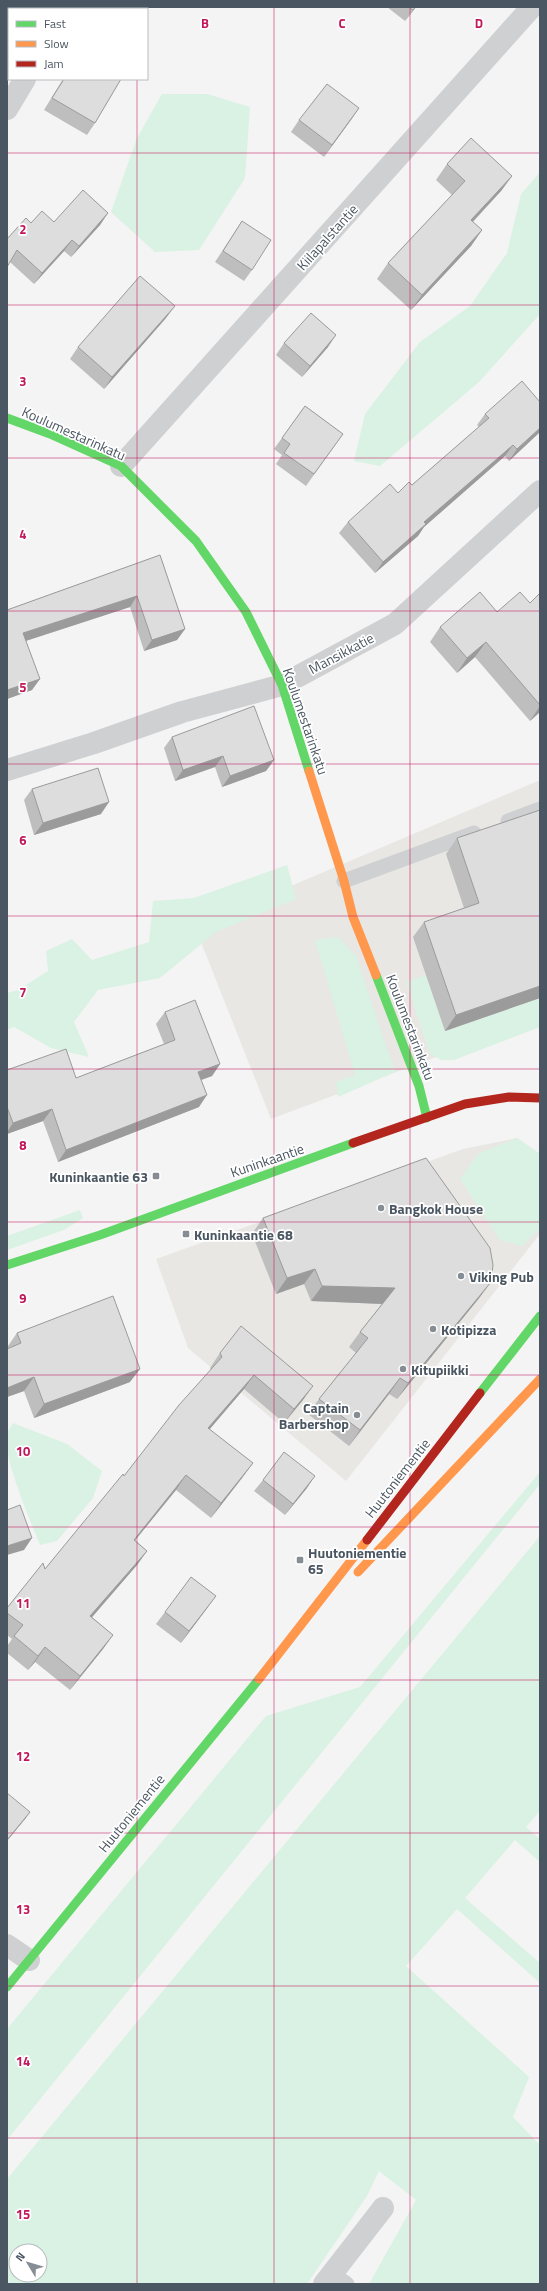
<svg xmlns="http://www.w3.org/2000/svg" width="547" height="2291" font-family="'Titillium Web',sans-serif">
<rect width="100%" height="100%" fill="#f4f4f4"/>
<g fill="#e8e7e3">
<path d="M540,780V1018L271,1119L195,927Z"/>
<path d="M517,1138L540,1154V1234L346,1481L188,1348L156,1259L463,1149Z"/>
</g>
<g fill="#d9f2e3" fill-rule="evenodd">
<path d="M162,94H207L250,107L245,178L199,250L155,252L111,212L137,138Z"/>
<path d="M540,172V314L479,382L380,466L354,461L365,414L420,342L470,306L507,253L521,194Z"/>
<path d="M287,865L296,899L216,932L160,978L98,990L74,1022L89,1057L51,1048L14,1027L7,1030V993L18,990L48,971L46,951L72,939L92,960L149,942L153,901L194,898Z"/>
<path d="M338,937L356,956L395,1072L338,1097L336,1082L355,1075L315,940Z"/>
<path d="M426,975L445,1031L540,998V1027L454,1060H441L430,1054L406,982Z"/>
<path d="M517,1138L540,1154V1228L522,1246L500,1240L460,1179L478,1154Z"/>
<path d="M80,1210L83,1218L64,1230L7,1250V1236Z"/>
<path d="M13,1423L67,1444L102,1471L93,1498L57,1541L40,1545C31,1522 2,1456 7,1434C8,1430 11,1426 13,1423Z"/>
<path d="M540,1472V1484L7,2140V2029L266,1716L360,1687Z"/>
<path d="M540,1536V1811L526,1827L540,1839V1862L515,1840L465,1898L540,1963V1983L457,1909L406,1966L529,2077L513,2117L540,2145V2284H369L416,2200L379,2171L367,2196L307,2284H7V2179ZM16,2251H40V2275H16Z"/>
</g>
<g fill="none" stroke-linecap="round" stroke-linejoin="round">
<g stroke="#ced0d2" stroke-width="15">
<path d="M508,821L540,809"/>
<path d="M344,881L474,833"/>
<path d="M332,2273L347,2284"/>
</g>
<g stroke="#ced0d2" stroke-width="22">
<path d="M67,9L68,7"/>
<path d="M7,109L25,79"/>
<path d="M121,466L532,7"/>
<path d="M7,770L94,743L182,712L282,685L395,624L540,491"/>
<path d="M7,1945L29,1960"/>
<path d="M324,2284L383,2208"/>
</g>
<g stroke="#63d668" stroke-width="9">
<path d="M7,418L50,434L121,466L196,541L246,612L282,685L309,771"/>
<path d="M376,975L419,1086L427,1118"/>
<path d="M7,1265L100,1235L353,1143"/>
<path d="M480,1393L540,1316"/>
<path d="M7,1987L259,1679"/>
</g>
<g stroke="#ff974d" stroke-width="9">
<path d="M309,771L344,881L353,917L376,975"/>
<path d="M358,1572L540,1379"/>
<path d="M259,1679L367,1540"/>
</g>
<g stroke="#b3261e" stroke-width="9">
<path d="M353,1143L465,1104L509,1097L540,1098"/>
<path d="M367,1540L480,1393"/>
</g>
</g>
<g fill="#bebebf">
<path d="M387,7H416L405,21Z"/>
<path d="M63,79H121L95,123L87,135L44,110Z"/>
<path d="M359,108L324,157L291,132L299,120Z"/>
<path d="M447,164L512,176L501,191L473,222L482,230L471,246L411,310L377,279L388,263L452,195L436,180Z"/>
<path d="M108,213L100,225L71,257L64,251L34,284L10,262L31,223L54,222Z"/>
<path d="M242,221L252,270L244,281L215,262Z"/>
<path d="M166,318L104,389L70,359L78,347Z"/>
<path d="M284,343L328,347L302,377L276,355Z"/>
<path d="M305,406L343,434L306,486L276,464L282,455L274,449Z"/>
<path d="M485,414L540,432L509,461L505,456L424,527L418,536L375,573L339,533L348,522L412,485L479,427L477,425Z"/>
<path d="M160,555L185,629L177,640L144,651L130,607L26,641L32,690L7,699V610Z"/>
<path d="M540,593V712L530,721L475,657L457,673L430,642L440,627L530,603Z"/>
<path d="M172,737L274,760L266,771L222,787L215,767L175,781L164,748Z"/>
<path d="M32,789L101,814L34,835L24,800Z"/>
<path d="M540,810V998L445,1031L413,937L424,922L464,908L446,854L457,838Z"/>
<path d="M165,1012L220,1064L212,1076L201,1080L199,1107L58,1162L43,1121L7,1134V1070L76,1078L164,1044L156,1024Z"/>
<path d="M263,1218L480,1297L397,1399L389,1394L349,1446L308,1414L319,1399L356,1353L349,1347L360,1332L382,1304L311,1301L304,1284L276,1294L252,1234Z"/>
<path d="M17,1333L130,1382L34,1418L24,1391L7,1397V1348H8V1346Z"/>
<path d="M220,1353L303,1400L284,1423L244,1389L209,1429L253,1463L242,1478L211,1518L176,1490L135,1540L147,1551L137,1565L92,1617L113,1635L103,1649L70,1690L35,1662L28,1670L7,1653V1646L12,1639L7,1635V1608L45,1569L124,1476L211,1370L210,1368Z"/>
<path d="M263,1480L307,1488L285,1515L254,1491Z"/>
<path d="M208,1607L181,1643L156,1624L165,1612Z"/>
</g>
<g fill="#9b9b9b">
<path d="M415,7H416L405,21L413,10Z"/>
<path d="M359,108L351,120L324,157L332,145Z"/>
<path d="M512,176L501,191L460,235L471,220Z"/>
<path d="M108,213L100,225L71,257L79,246Z"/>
<path d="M482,230L471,246L411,310L422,295Z"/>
<path d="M72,240L64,251L34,284L42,273Z"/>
<path d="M175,306L166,318L104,389L112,377Z"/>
<path d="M336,335L328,347L302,377L310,366Z"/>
<path d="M540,428V432L509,461L517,449Z"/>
<path d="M513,445L505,456L424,527L418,536L375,573L383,562L424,522Z"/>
<path d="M137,596L130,607L16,644L23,633Z"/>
<path d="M185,629L177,640L144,651L152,640Z"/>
<path d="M486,642L475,657L457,673L467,658Z"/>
<path d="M40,679L32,690L7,699V690Z"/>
<path d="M540,706V712L530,721Z"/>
<path d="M223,756L215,767L175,781L183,770Z"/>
<path d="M274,760L266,771L222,787L230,776Z"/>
<path d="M109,802L101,814L34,835L43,823Z"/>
<path d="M540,986V998L445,1031L456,1015Z"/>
<path d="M220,1064L212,1076L190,1084L198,1072Z"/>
<path d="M207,1095L199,1107L58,1162L66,1150Z"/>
<path d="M52,1109L43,1121L7,1134V1132L13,1123Z"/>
<path d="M315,1269L304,1284L276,1294L287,1278Z"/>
<path d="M491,1282L480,1297L397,1399L408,1383Z"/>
<path d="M322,1286L395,1288L384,1304L311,1301Z"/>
<path d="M140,1369L130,1382L34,1418L44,1404Z"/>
<path d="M254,1375L244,1389L198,1443L208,1428Z"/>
<path d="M34,1377L24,1391L7,1397V1388Z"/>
<path d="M400,1378L389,1394L349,1446L360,1430Z"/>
<path d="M313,1386L303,1400L284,1423L294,1409Z"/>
<path d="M253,1463L242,1478L211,1518L221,1503Z"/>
<path d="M186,1475L176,1490L124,1554L134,1540Z"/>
<path d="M315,1476L307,1488L285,1515L293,1504Z"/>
<path d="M32,1538L24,1550L7,1555V1546Z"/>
<path d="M147,1551L137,1565L80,1631L90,1616Z"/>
<path d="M216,1596L208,1607L181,1643L189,1631Z"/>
<path d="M113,1635L103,1649L70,1690L80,1676Z"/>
<path d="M45,1647L35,1662L28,1670L38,1656Z"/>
<path d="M30,1812L26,1818L7,1841V1840Z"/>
</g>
<g fill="#ddddde" stroke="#9b9b9b">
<path d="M409,7H415L413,10Z"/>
<path d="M64,79H121L95,123L52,98Z"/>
<path d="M327,84L359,108L332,145L299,120Z"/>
<path d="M471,138L512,176L471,220L482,230L422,295L388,263L465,181L447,164Z"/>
<path d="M83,190L108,213L79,246L72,240L42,273L17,250L7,267V239L26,218L31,223L42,211L54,222Z"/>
<path d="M242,221L271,240L252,270L223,251Z"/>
<path d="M140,276L175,306L112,377L78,347Z"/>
<path d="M311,313L336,335L310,366L284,343Z"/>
<path d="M522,381L540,402V428L517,449L513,445L424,522L426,524L383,562L348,522L390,484L398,493L409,482L412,485L489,418L485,414Z"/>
<path d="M305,406L343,434L314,474L284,453L290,444L282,438Z"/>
<path d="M160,555L185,629L152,640L137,596L23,633L40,679L7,690V610Z"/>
<path d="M480,592L497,612L520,592L530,603L540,593V705L486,642L467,658L440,627Z"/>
<path d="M254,706L274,760L230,776L223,756L183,770L172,737Z"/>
<path d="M98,768L109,802L43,823L32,789Z"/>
<path d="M540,810V986L456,1015L424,922L479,903L457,838Z"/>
<path d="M195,1000L220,1064L198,1072L207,1095L66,1150L52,1109L13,1123L7,1107V1070L66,1049L76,1078L175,1040L165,1012Z"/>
<path d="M426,1158L490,1248L493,1265L491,1282L408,1383L400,1378L360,1430L319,1399L368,1338L360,1332L395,1288L322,1286L315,1269L287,1278L263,1218Z"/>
<path d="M113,1296L140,1369L44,1404L34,1377L7,1388V1349L21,1343L17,1333Z"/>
<path d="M241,1326L313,1386L294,1409L254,1375L208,1428L253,1463L221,1503L186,1475L134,1540L147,1551L90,1616L113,1635L80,1676L45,1647L38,1656L14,1636L23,1625L7,1613V1608L43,1563L45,1569L123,1474L124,1476L179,1405L222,1357L220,1353Z"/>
<path d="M284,1452L315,1476L293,1504L263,1480Z"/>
<path d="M20,1505L32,1538L7,1546V1510Z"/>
<path d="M191,1577L216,1596L189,1631L165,1612Z"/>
<path d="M7,1793L30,1812L7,1840Z"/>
</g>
<path fill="none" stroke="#c2185b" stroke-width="1" stroke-opacity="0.55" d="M137,7V9M274,7V2284M410,7V2284M137,79V2284M7,153H540M7,305H540M7,458H540M7,611H540M7,764H540M7,916H540M7,1069H540M7,1222H540M7,1375H540M7,1527H540M7,1680H540M7,1833H540M7,1986H540M7,2138H540"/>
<g fill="#868d94" stroke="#fff" stroke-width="1.5">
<rect x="152" y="1172" width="8" height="8" rx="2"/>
<circle cx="381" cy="1208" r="4"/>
<rect x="182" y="1230" width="8" height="8" rx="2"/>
<circle cx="461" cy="1276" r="4"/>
<circle cx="433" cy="1329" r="4"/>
<circle cx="403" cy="1369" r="4"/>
<circle cx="357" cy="1415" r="4"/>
<rect x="296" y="1556" width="8" height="8" rx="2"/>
</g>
<g text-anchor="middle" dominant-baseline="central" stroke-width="3.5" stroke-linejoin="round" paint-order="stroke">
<g font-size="14" fill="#4a5661" stroke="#fff">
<text transform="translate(327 237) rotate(-48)">Kiilapalstantie</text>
<text transform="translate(74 433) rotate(24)">Koulumestarinkatu</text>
<text transform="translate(341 653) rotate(-28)">Mansikkatie</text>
<text transform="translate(306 721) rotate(71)">Koulumestarinkatu</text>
<text transform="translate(411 1027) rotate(69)">Koulumestarinkatu</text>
<text transform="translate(267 1160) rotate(-19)">Kuninkaantie</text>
<text transform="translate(397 1478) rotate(-52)">Huutoniementie</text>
<text transform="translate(131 1813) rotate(-51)">Huutoniementie</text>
</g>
<g font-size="14" font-weight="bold" fill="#4a5661" stroke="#fff" text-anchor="start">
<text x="148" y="1176" text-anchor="end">Kuninkaantie 63</text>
<text x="389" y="1208">Bangkok House</text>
<text x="194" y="1234">Kuninkaantie 68</text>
<text x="469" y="1276">Viking Pub</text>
<text x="441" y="1329">Kotipizza</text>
<text x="411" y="1369">Kitupiikki</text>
<text x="349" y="1407" text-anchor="end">Captain<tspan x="349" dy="16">Barbershop</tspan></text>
<text x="308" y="1552">Huutoniementie<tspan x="308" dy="16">65</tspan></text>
</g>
</g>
<g font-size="13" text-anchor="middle" font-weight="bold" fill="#c2185b" stroke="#fff" stroke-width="3.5" stroke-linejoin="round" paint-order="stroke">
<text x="205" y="28">B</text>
<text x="342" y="28">C</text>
<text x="479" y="28">D</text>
<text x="23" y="234">2</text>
<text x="23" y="386">3</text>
<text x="23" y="539">4</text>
<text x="23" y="692">5</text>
<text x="23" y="845">6</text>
<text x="23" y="997">7</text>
<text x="23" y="1150">8</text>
<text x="23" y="1303">9</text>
<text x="23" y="1456">10</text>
<text x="23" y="1608">11</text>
<text x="23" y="1761">12</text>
<text x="23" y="1914">13</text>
<text x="23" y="2066">14</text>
<text x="23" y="2219">15</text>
</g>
<rect width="547" height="2291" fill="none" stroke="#4a5661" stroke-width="16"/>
<rect x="8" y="8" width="140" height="72" fill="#ffffff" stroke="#b7bbc0"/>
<rect x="16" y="21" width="20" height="6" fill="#63d668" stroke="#b7bbc0"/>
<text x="44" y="28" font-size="12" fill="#4a5661">Fast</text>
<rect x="16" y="41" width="20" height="6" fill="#ff974d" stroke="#b7bbc0"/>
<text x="44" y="48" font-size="12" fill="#4a5661">Slow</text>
<rect x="16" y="61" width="20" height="6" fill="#b3261e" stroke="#b7bbc0"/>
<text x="44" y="68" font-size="12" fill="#4a5661">Jam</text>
<g transform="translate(28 2263) rotate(308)"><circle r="19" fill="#ffffff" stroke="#b7bbc0"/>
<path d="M0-3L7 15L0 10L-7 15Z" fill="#868d94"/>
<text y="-6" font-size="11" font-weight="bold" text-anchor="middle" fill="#4a5661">N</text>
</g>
</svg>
